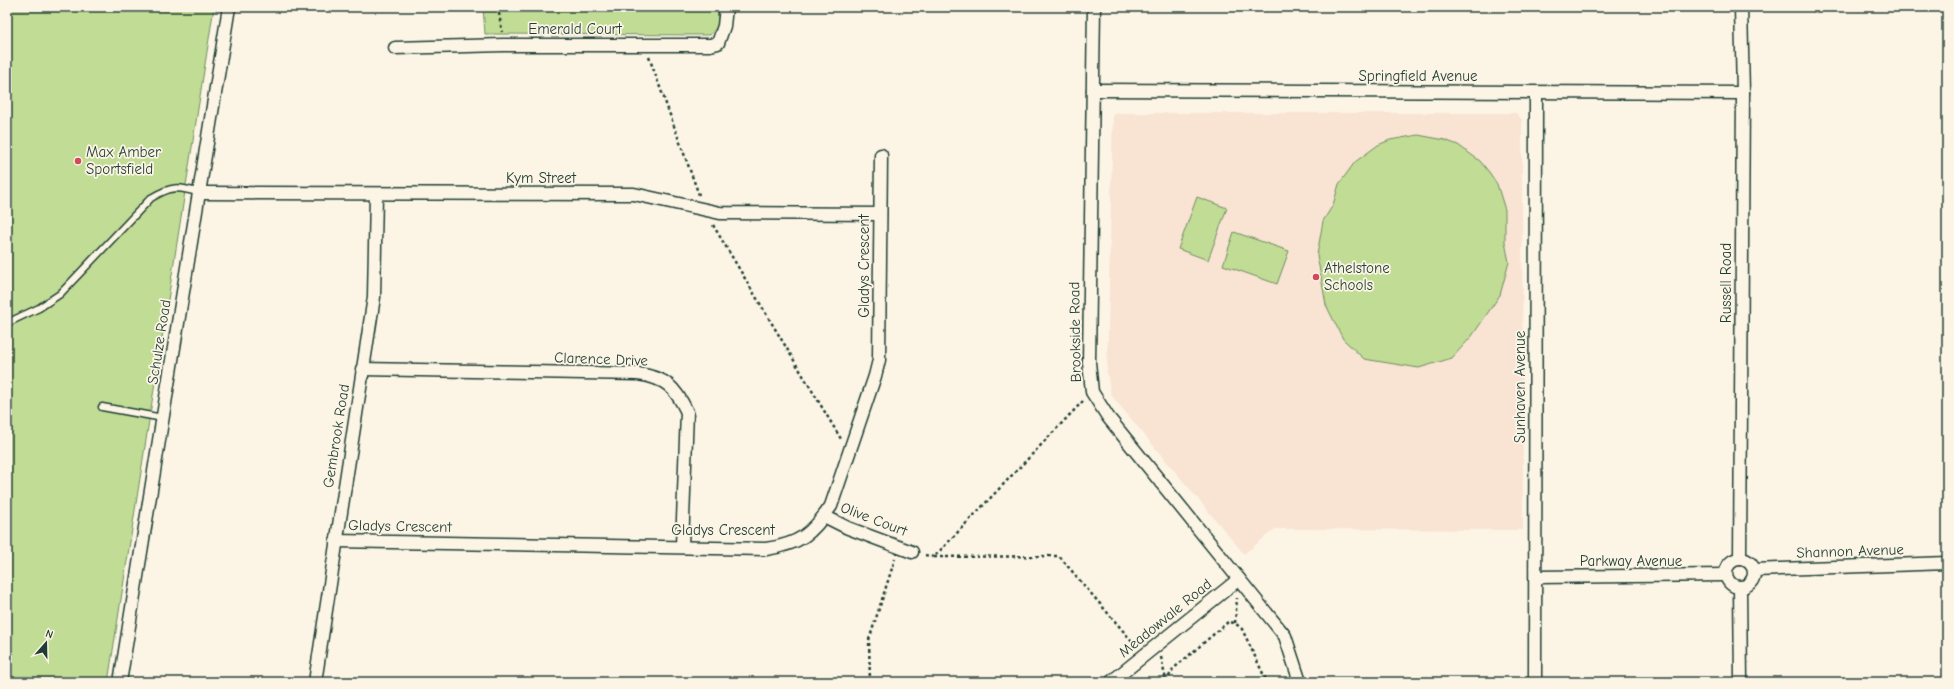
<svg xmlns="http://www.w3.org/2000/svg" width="1954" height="689" font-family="'Comic Neue',sans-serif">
<rect width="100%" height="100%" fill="#fcf5e5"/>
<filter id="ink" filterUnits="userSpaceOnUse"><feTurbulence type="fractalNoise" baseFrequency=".025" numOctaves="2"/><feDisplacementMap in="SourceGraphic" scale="8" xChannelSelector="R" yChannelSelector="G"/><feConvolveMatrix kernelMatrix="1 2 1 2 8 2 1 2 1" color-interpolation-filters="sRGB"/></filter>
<g filter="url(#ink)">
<path fill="#f9e3d3" d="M1113,113H1516L1522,120L1523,530L1275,529L1244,554L1111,395L1107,373Z"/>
<g fill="#c1dc94" stroke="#708c64">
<path d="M7,7H214L108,682H7Z"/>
<path d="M483,7H718V26L710,35L485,34Z"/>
<path d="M1418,135L1445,140L1458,145L1480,161L1489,172L1497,184L1505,210V242L1509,262L1500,295L1472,336L1452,358L1419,368L1364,359L1343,339L1326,305L1317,255L1323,221L1333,205L1339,184L1355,162L1378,145L1390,140Z"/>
<path d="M1197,197L1227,208L1208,260L1178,249Z"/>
<path d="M1234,232L1289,251L1277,284L1223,265Z"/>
</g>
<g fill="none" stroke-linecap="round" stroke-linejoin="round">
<defs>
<g id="lane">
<path d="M7,323L39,308L60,294L151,198C171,186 178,186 200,193"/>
<path d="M102,407L163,418"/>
</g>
<g id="street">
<path d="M1094,7L1089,362L1092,392L1108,417L1285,636L1300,682"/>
<path d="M395,48L503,45H710L718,43L724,26L726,7"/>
<path d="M1093,90L1743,93"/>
<path d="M200,193L634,194L720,213L880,214"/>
<path d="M362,369L638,374C666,378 675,387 687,412L682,546"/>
<path d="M824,516L848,528L912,552"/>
<path d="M336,541L766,549C800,544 812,534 831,506L875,376L879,360L881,155"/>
<circle cx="1740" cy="573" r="14"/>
<path d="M1740,559L1743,93L1741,7"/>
<path d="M1754,570L1947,563"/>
<path d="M1536,577L1726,575"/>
<path d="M1740,587L1741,682"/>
<path d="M120,682L229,7"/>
<path d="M315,682L374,297L376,195"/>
<path d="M1111,682L1239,579"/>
<path d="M1535,682L1536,93"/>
</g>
</defs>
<use href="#lane" stroke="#1f3d34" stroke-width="9"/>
<use href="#street" stroke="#1f3d34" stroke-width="15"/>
<g stroke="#1f3d34" stroke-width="2.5" stroke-dasharray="3 3" stroke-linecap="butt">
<path d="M498,7L502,32"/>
<path d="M649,57L699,195"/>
<path d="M713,225L841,439"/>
<path d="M925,555L934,557L1083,401"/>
<path d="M934,557L1059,556L1136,646"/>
<path d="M1235,623L1237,598"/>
<path d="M1161,657L1166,681"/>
<path d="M870,682L869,640L895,559"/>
<path d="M1166,682L1173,669L1228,622L1235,623L1242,629L1267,682"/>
</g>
<use href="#lane" stroke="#fcf5e5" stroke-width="6"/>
<use href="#street" stroke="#fcf5e5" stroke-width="12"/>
</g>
</g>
<g fill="#d1495b" stroke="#fcf5e5" stroke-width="1.5">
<circle cx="78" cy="161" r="4"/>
<circle cx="1316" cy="277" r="4"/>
</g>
<g text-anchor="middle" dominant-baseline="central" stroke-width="3.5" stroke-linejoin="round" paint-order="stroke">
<g font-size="15" fill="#1f3d34" stroke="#fcf5e5">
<text x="575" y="29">Emerald Court</text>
<text x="1418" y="76">Springfield Avenue</text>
<text x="541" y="178">Kym Street</text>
<text transform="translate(864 266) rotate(-90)">Gladys Crescent</text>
<text transform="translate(1726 283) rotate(-90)">Russell Road</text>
<text transform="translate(1075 332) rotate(-91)">Brookside Road</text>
<text transform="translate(159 342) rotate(-81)">Schulze Road</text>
<text transform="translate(601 359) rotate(2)">Clarence Drive</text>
<text transform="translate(1520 387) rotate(-90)">Sunhaven Avenue</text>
<text transform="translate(336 436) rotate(-81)">Gembrook Road</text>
<text transform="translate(874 519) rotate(21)">Olive Court</text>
<text transform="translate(400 526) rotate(1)">Gladys Crescent</text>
<text x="723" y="530">Gladys Crescent</text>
<text transform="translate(1850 551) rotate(-2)">Shannon Avenue</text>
<text x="1631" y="561">Parkway Avenue</text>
<text transform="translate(1165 618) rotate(-39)">Meadowvale Road</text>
</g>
<g font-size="15" fill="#1f3d34" stroke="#fcf5e5" text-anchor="start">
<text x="86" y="152">Max Amber<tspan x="86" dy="17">Sportsfield</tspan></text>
<text x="1324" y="268">Athelstone<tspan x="1324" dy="17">Schools</tspan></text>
</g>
</g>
<rect width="1954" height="689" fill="none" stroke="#fcf5e5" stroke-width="24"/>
<rect x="12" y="12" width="1930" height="665" fill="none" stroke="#1f3d34" stroke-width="1.5" filter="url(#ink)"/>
<g transform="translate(46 643) rotate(20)" stroke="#fcf5e5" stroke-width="3" paint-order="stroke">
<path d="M0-3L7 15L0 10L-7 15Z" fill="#1f3d34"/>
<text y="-6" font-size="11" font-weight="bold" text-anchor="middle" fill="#1f3d34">N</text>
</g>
</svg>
